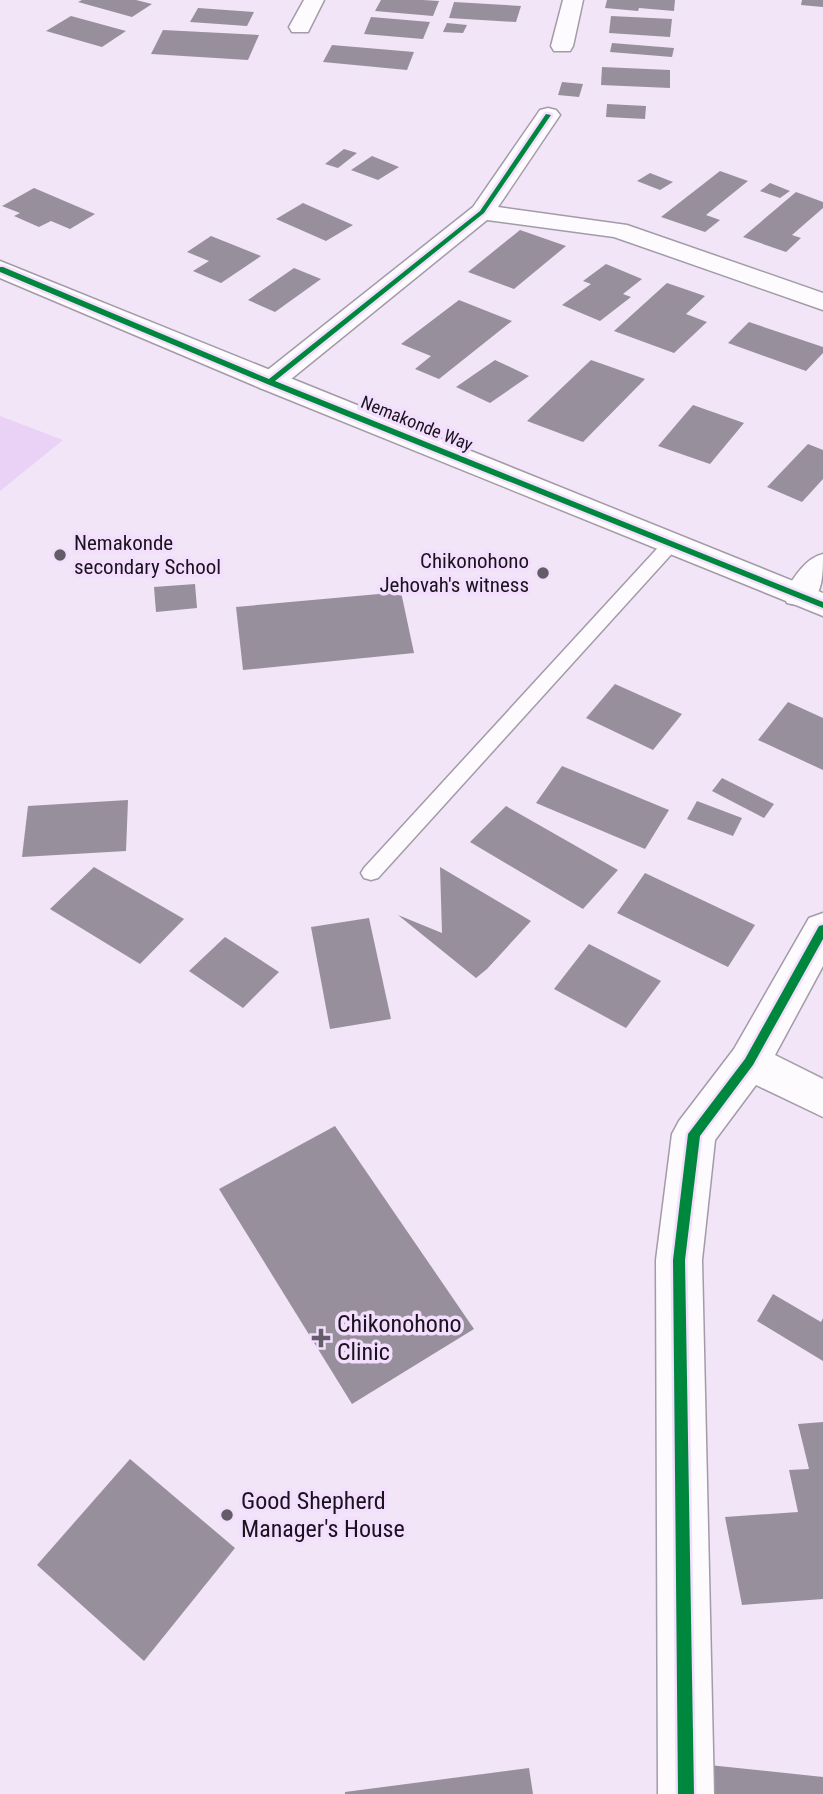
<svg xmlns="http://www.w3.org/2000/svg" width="823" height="1794" font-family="'Roboto Condensed',sans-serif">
<rect width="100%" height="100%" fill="#f1e5f7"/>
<path fill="#ead2f6" d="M0,416L63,440L0,491Z"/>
<g fill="#988f9c">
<path d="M82,0H136L152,4L132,17L78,2Z"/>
<path d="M381,0H423L439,1L433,16L375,11Z"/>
<path d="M607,0H675L674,11L639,8L638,11L605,8Z"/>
<path d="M802,0H823V7L801,5Z"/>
<path d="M454,2L521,6L516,22L449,18Z"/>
<path d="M198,8L254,12L247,26L190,22Z"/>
<path d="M71,16L126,31L102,47L46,31Z"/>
<path d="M611,16L672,19L670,37L609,33Z"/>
<path d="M371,17L430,22L423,39L364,34Z"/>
<path d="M447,23L467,25L463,33L443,32Z"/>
<path d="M163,30L259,35L248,60L151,54Z"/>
<path d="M612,43L674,48L672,57L610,52Z"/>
<path d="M332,45L414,52L407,70L323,62Z"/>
<path d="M602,67L670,70V88L601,85Z"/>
<path d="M562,82L583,84L579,97L558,95Z"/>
<path d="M607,104L646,106L645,119L606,117Z"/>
<path d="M344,149L357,153L338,168L325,164Z"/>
<path d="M372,156L399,167L378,180L351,170Z"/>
<path d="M720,171L748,181L706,215L720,220L705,232L661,217Z"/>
<path d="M650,173L673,182L660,190L637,181Z"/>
<path d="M770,183L790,191L780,198L760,191Z"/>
<path d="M34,188L95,214L70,229L51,221L39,227L14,216L20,213L2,206Z"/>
<path d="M796,192L823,202V208L792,235L801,238L786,252L743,237Z"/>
<path d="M303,203L353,225L326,241L276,219Z"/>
<path d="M520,230L566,246L514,289L468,272Z"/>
<path d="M211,236L261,256L221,283L193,271L209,261L187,252Z"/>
<path d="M606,264L642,279L623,294L631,297L600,321L562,305L591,284L583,281Z"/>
<path d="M294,268L321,279L275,312L248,300Z"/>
<path d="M667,283L705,296L686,314L707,322L674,353L614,331Z"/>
<path d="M459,300L512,321L439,379L415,369L431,356L401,344Z"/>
<path d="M749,322L823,347V353L806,371L728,343Z"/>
<path d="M495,360L529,376L490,403L456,387Z"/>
<path d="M591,360L645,379L583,442L527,421Z"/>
<path d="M693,405L744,423L710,464L658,446Z"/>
<path d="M808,444L823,450V479L802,502L767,487Z"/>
<path d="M195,584L197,608L156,612L154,587Z"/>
<path d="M401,592L414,653L243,670L236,607Z"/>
<path d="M615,684L682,714L653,750L586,718Z"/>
<path d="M788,702L823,718V770L758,740Z"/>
<path d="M562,766L669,810L645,849L536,803Z"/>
<path d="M722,778L774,804L764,818L712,791Z"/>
<path d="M128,800L126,851L22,857L28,806Z"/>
<path d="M697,801L742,818L733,836L687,819Z"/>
<path d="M506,806L618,870L583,909L470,842Z"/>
<path d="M94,867L184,919L140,964L50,909Z"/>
<path d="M440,867L531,921L487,969L476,978L398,915L442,933Z"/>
<path d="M645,873L755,925L728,967L617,913Z"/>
<path d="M369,918L391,1019L330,1029L311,927Z"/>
<path d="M225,937L279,972L243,1008L189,971Z"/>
<path d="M589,944L661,981L626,1028L554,989Z"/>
<path d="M335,1126L474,1329L352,1404L219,1189Z"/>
<path d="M773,1294L821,1322L823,1318V1361L757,1321Z"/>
<path d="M823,1422V1599L742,1605L725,1517L798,1512L789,1470L809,1469L798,1424Z"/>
<path d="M130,1459L235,1548L144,1661L37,1565Z"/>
<path d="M709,1765L823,1777V1794H709Z"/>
<path d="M529,1768L533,1794H345V1792Z"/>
</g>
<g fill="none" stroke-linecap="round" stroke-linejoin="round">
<defs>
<path id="lane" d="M671,539L679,544L677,548L378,878L371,880L364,878L361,873L364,868L665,540Z"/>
<g id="street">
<path d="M304,0H324L308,32H292L289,27Z"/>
<path d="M563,0H583L573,46L570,51H554L551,46Z"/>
<path d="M548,108L556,110L560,115L498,207L627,225L823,293V310L614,237L487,220L280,388L270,391L260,388L256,382L260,376L473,207L540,110Z"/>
<path d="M823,554C823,579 823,613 787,603L783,595C793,579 805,558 823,554Z"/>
<path d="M823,913V966L775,1055L823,1079V1117L756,1085L715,1140L702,1260L714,1794H658L656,1260L672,1134L679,1121L734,1049L809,918Z"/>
</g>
<path id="secondary" d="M0,261L823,593V616L260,388L0,278Z"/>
</defs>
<use href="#lane" stroke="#a39ba8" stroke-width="3"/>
<use href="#street" stroke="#a39ba8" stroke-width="3"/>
<use href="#secondary" stroke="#a39ba8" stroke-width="3"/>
<use href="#lane" fill="#fdfbfe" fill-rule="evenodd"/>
<use href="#street" fill="#fdfbfe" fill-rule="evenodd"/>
<use href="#secondary" fill="#fdfbfe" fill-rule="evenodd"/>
<defs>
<g id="cycleway">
<path d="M546,114L551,115L484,213L275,381L823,602V608L267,384L0,272V267H3L269,379L480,211Z"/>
<path d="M823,925V939L753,1065L700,1136L685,1260L694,1794H678L673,1260L688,1134L745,1059L819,926Z"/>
</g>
</defs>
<use href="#cycleway" stroke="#f3defe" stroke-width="5"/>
<use href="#cycleway" fill="#00873e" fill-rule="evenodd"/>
</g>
<g fill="#655c69" stroke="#f3defe" stroke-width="2.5">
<circle cx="60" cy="555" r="7"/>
<circle cx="543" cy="573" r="7"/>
<path d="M317.5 1327.5h7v7h7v7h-7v7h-7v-7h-7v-7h7z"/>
<circle cx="227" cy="1515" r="7"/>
</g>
<g text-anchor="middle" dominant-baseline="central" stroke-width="7" stroke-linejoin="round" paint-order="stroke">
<g font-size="18" fill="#1a121d" stroke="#f3defe">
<text transform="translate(417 423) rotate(22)">Nemakonde Way</text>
</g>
<g font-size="21" fill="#1a121d" stroke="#f3defe" text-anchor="start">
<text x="74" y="543">Nemakonde<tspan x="74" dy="24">secondary School</tspan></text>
<text x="529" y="561" text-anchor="end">Chikonohono<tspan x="529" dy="24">Jehovah's witness</tspan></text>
</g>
<g font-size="24" fill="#1a121d" stroke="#f3defe" text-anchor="start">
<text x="337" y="1324">Chikonohono<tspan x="337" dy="28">Clinic</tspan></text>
<text x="241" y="1501">Good Shepherd<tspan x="241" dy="28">Manager's House</tspan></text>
</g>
</g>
</svg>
